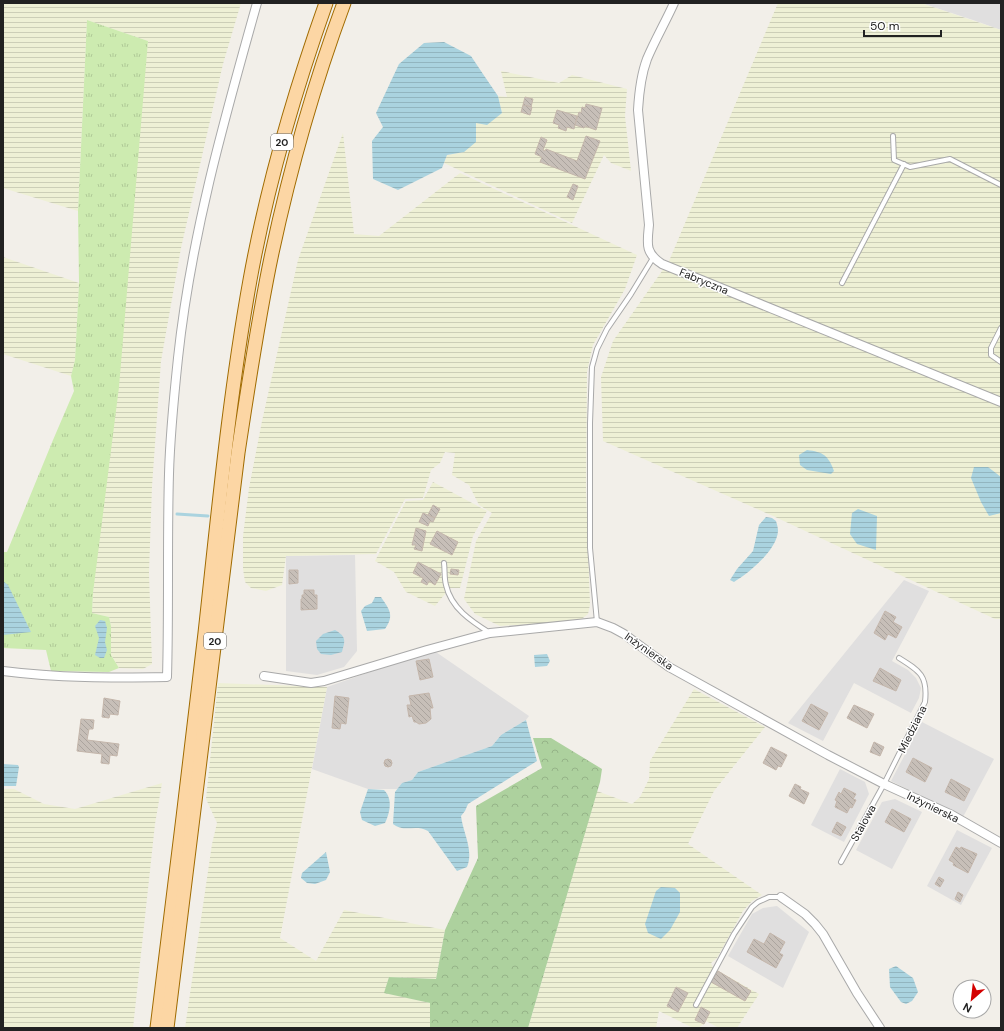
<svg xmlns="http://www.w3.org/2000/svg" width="1004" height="1031" font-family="'DM Sans',sans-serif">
<defs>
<pattern id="farmland-rules" width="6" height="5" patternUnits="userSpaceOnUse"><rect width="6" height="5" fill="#eef0d5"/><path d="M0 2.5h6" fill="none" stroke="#ccceb7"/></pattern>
<pattern id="grass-tufts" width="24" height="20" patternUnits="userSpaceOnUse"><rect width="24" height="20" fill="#cdebb0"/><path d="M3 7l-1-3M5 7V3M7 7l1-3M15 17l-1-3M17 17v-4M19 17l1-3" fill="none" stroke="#b0c997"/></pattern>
<pattern id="forest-crowns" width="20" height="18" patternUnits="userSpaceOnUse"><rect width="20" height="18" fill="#add19e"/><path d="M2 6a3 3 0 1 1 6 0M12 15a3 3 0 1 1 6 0" fill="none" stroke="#95b388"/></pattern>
<pattern id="water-rules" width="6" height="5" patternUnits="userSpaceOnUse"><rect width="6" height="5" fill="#aad3df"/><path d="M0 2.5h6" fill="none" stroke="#92b5bf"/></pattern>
<pattern id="building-back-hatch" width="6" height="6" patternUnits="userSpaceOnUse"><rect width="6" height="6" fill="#c7bfb8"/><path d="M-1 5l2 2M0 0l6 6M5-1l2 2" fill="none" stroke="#aba49e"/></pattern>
</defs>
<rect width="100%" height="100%" fill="#f2efe9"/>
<g fill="#e0dfdf">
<path d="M921,3H1001V30L973,20Z"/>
<path d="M355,555L357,651L344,667L317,675L286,671V556Z"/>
<path d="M904,580L929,591L892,661L908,670L916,678L921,688L919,698L911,713L854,683L823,741L788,723Z"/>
<path d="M433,650L529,716L526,720L501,735L492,746L418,772L412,780L402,783L398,789H368L312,769L327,687Z"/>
<path d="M922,722L994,759L963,817L891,781Z"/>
<path d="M840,769L865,782L869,794L844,842L811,825Z"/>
<path d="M895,799L922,812L892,869L856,850L882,802Z"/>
<path d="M957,830L992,848L961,905L927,886Z"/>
<path d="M777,906L809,932L783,988L728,956L752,914L763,908Z"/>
</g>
<g fill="url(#farmland-rules)">
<path d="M3,3H241L223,64L181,248L161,361L152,486L149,573L152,664L143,669L119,668L111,655V626L109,617L92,613L93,593L148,41L87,20L78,211L3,188Z"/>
<path d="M778,3H921L1001,30V619H995L773,516L603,441L601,377L613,341L669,261Z"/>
<path d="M501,71L559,83L572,75L627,89L625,116L631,171L611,163L604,155L572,223L444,163L447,155L464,152L476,123L502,113L498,96L507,97Z"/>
<path d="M343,133L354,234L379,236L460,173L637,255L625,289L593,345L587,372L586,490L590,605L588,614L579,621L500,626L475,614L464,599L476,541L492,513L479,505L469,485L452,475L455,453L445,452L440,463L431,470L423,498L405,499L376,554L286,556L282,585L266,591L251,588L245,582L243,569V536L249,488L262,421L298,260Z"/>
<path d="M3,257L79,283L75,360L71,376L3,354Z"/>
<path d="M433,482L487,511L473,536L460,588H450L435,606L406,592L394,572L375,561L406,501L423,500Z"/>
<path d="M218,683L327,687L280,938L316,961L344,910L445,930L436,979L389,977L385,993L430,1003V1028H185L212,844L217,823L206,799Z"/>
<path d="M694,689L765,727L714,791L688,844L762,895L752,901L743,911L717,958L711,963L713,968L759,994L737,1028H719L706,1021L704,1024L698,1028H693L659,1011L656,1028H528L597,791L632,804L640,797L649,779L650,761Z"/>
<path d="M162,783L155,824L133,1028H3V789H14L44,804L75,809Z"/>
</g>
<path fill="url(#grass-tufts)" d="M87,20L148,41L119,387L93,593L92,613L109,617L111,626V655L119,668L109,672L51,671L46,650L3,648V552H7L53,440L74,391L71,376L75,360L79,283L78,211Z"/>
<path fill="url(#forest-crowns)" d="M533,738H551L602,769L600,782L528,1028H430V1003L384,993L389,977L436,979L445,930L478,858L476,806L542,768Z"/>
<g fill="url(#water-rules)">
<path d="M444,42L471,56L483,74L498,96L502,113L487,125L476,123V142L464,152L447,155L442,168L398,190L373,179L372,141L383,127L376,113L399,64L424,43Z"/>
<path d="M807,450C823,452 828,455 834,471L831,474L807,470L800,465L799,455Z"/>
<path d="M974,467H988L1001,477V513L989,516L981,502L971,478Z"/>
<path d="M858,509L877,516L876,550L857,544L850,534L852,513Z"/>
<path d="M766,517L772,518L776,521C777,524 778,528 778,531C777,550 749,573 734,582L730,580L737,569L753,551L759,525Z"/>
<path d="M3,581L8,585L31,632L3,635Z"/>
<path d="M375,597H381C389,609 395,615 385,629L367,631L361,611L365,606L372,603Z"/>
<path d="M100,620L105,621L107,628L105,642L107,650L104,658H100L95,655L99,638L95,626Z"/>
<path d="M335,630C347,637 345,641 342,652L331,655L321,654L317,649L316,641L323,634Z"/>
<path d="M547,654L550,661L547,666L535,667L534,655Z"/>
<path d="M526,720L537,761L468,804L465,811L461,816C463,833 474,850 467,867L457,871L428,831C415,824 405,833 393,824L395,792L402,783L412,780L418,772L492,746L501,735Z"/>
<path d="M3,764L18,765L19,767L16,786H3Z"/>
<path d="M368,789L384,790C393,799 390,812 385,823L375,826L362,820L360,812Z"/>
<path d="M326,852L330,872L326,880L315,884L307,883L301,878L302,873Z"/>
<path d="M661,887L675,888L680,893V912L670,930L661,939L648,933L645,924L656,891Z"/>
<path d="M896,966L913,978L918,992L912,1001L906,1004L901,1002L890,987L889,969Z"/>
</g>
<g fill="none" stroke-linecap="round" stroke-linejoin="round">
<path stroke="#aad3df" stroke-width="3" d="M177,514L208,516"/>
</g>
<g fill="url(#building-back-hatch)" stroke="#c4b6ab">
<path d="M525,97L533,99L531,107L523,105Z"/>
<path d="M586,104L602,108L596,130L585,126L584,128L575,125L579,112L581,113L582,107L585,108Z"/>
<path d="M523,105L532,107L530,115L521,112Z"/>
<path d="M557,110L577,116L574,129L567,127L566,131L558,128L559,125L553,123Z"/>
<path d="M586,136L600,141L585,179L540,162L542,157L535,154L541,137L547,140L543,150L545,151L546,149L577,161Z"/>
<path d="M573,184L578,186L573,200L567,197Z"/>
<path d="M433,505L440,509L435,518L428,515Z"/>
<path d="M423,513L435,518L433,522L430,521L428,526L419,522Z"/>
<path d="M416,528L426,531L422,551L414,549L416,545H412Z"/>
<path d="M437,531L458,542L452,555L430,544Z"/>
<path d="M418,562L441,574L435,585L429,581L427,585L421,582L423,578L413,573Z"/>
<path d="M451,569L459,570L458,575L450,574Z"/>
<path d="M289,570H298V583L289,584Z"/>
<path d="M304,590H314V595H317V609L301,610V599H302V595H304Z"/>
<path d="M885,611L896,617L893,622L902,627L896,638L888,634L885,640L874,633Z"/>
<path d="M429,659L433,677L420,680L416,661Z"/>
<path d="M880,668L901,680L896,691L873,681Z"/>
<path d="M429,693L433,708H430L431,719L426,723L419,724L416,722H414L412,716L409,717L407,705H411L409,696Z"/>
<path d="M335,696L349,698L346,724L341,723L340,729L332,728Z"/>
<path d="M104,698L120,701L118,715L110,714L109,718L102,717Z"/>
<path d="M811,704L828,713L819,730L802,721Z"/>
<path d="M854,705L874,714L867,728L847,718Z"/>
<path d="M81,719L94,720L93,729H89L87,740L119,744L117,756L110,755L109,764L101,763L102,754L77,751Z"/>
<path d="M874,742L884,747L880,756L870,752Z"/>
<path d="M771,747L787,755L781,767L778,766L776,770L763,763Z"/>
<path d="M913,758L932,768L925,782L906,772Z"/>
<circle cx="388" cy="763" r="4"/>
<path d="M951,779L970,789L964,801L945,792Z"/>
<path d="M795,784L801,787L800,789L809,793L804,804L789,796Z"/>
<path d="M844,788L856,794L853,799L856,800L852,808L850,807L847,813L835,807L837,801L835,800L839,792L841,794Z"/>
<path d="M892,809L911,819L904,832L885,822Z"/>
<path d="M837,822L846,827L841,836L832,832Z"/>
<path d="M956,847L960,849L961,847L977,854L968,873L953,865L954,863L949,860Z"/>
<path d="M939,877L944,880L940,887L935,884Z"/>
<path d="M958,892L963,895L960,902L955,899Z"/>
<path d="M770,933L785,942L779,953L783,955L776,968L747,952L754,939L764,944Z"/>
<path d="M718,971L751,991L745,1001L711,982Z"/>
<path d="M676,987L688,993L678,1012L667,1006Z"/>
<path d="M701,1007L710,1012L704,1024L695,1020Z"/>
</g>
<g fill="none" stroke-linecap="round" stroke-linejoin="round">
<defs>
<g id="lane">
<path d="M893,136L894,160L910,167L950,159L1001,185"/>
<path d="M842,283L904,164"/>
<path d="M1001,328L991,348V355L1001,362"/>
<path d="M444,563C445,570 444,578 446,585C451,608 471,621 490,633"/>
<path d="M597,622L590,548V423L592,367L597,349L607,329L631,294L653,258"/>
<path d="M841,862L884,784L925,702C928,676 920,671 899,658"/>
<path d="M696,1005L734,934L752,907L758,902L769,897H781"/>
</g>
<g id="street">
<path d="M674,3C666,21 655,40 647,59C641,75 639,93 638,110L649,225C647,244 645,253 662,264L1001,402"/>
<path d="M3,671C58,678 112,678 167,677C169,609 167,542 169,474C170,435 174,396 178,358C191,236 224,120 257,3"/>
<path d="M264,676L311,683L324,681L427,650L490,633L597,622L613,628L624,634L669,667L828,755L884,784L952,815L1001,843"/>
<path d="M781,897L805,914L815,924L823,934L857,993L880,1028"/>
</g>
<g id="primary">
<path d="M157,1028C173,896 190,765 205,633C218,515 229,397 250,280C267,186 294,93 326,3"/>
<path d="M167,1028L238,453C248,387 258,319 272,253C290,169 314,84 344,3"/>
</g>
</defs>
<use href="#lane" stroke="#a9a9a9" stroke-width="6"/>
<use href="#street" stroke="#a9a9a9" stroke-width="10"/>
<use href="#primary" stroke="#a06b00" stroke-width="15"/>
<use href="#lane" stroke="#fff" stroke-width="4"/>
<use href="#street" stroke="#fff" stroke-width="8"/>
<use href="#primary" stroke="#fcd6a4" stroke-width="13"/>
</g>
<g text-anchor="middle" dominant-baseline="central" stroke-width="3" stroke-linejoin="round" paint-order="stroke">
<g fill="#fff" stroke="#646464" stroke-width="1">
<rect x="271" y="134" width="22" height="16" rx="3"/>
<rect x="204" y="633" width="22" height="16" rx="3"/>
</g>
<g font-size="10" font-weight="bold" fill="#222">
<text x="282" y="142">20</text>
<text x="215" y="641">20</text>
</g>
<g font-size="11" fill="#222" stroke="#fff">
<text transform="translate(704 281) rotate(22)">Fabryczna</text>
<text transform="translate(649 651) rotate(35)">Inżynierska</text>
<text transform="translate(912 729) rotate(-64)">Miedziana</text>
<text transform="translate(933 807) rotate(26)">Inżynierska</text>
<text transform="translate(863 823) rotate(-61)">Stalowa</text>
</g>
</g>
<rect width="1004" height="1031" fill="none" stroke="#222222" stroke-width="8"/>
<g transform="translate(972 999) rotate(208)"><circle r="19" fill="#ffffff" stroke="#a7a7a7"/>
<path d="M0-3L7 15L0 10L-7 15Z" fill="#d40000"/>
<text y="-6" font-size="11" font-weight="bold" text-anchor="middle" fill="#222222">N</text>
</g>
<path d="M864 30v6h77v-6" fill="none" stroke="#222222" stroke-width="2"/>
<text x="870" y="30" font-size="12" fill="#222222" stroke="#ffffff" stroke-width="3" paint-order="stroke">50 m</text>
</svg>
